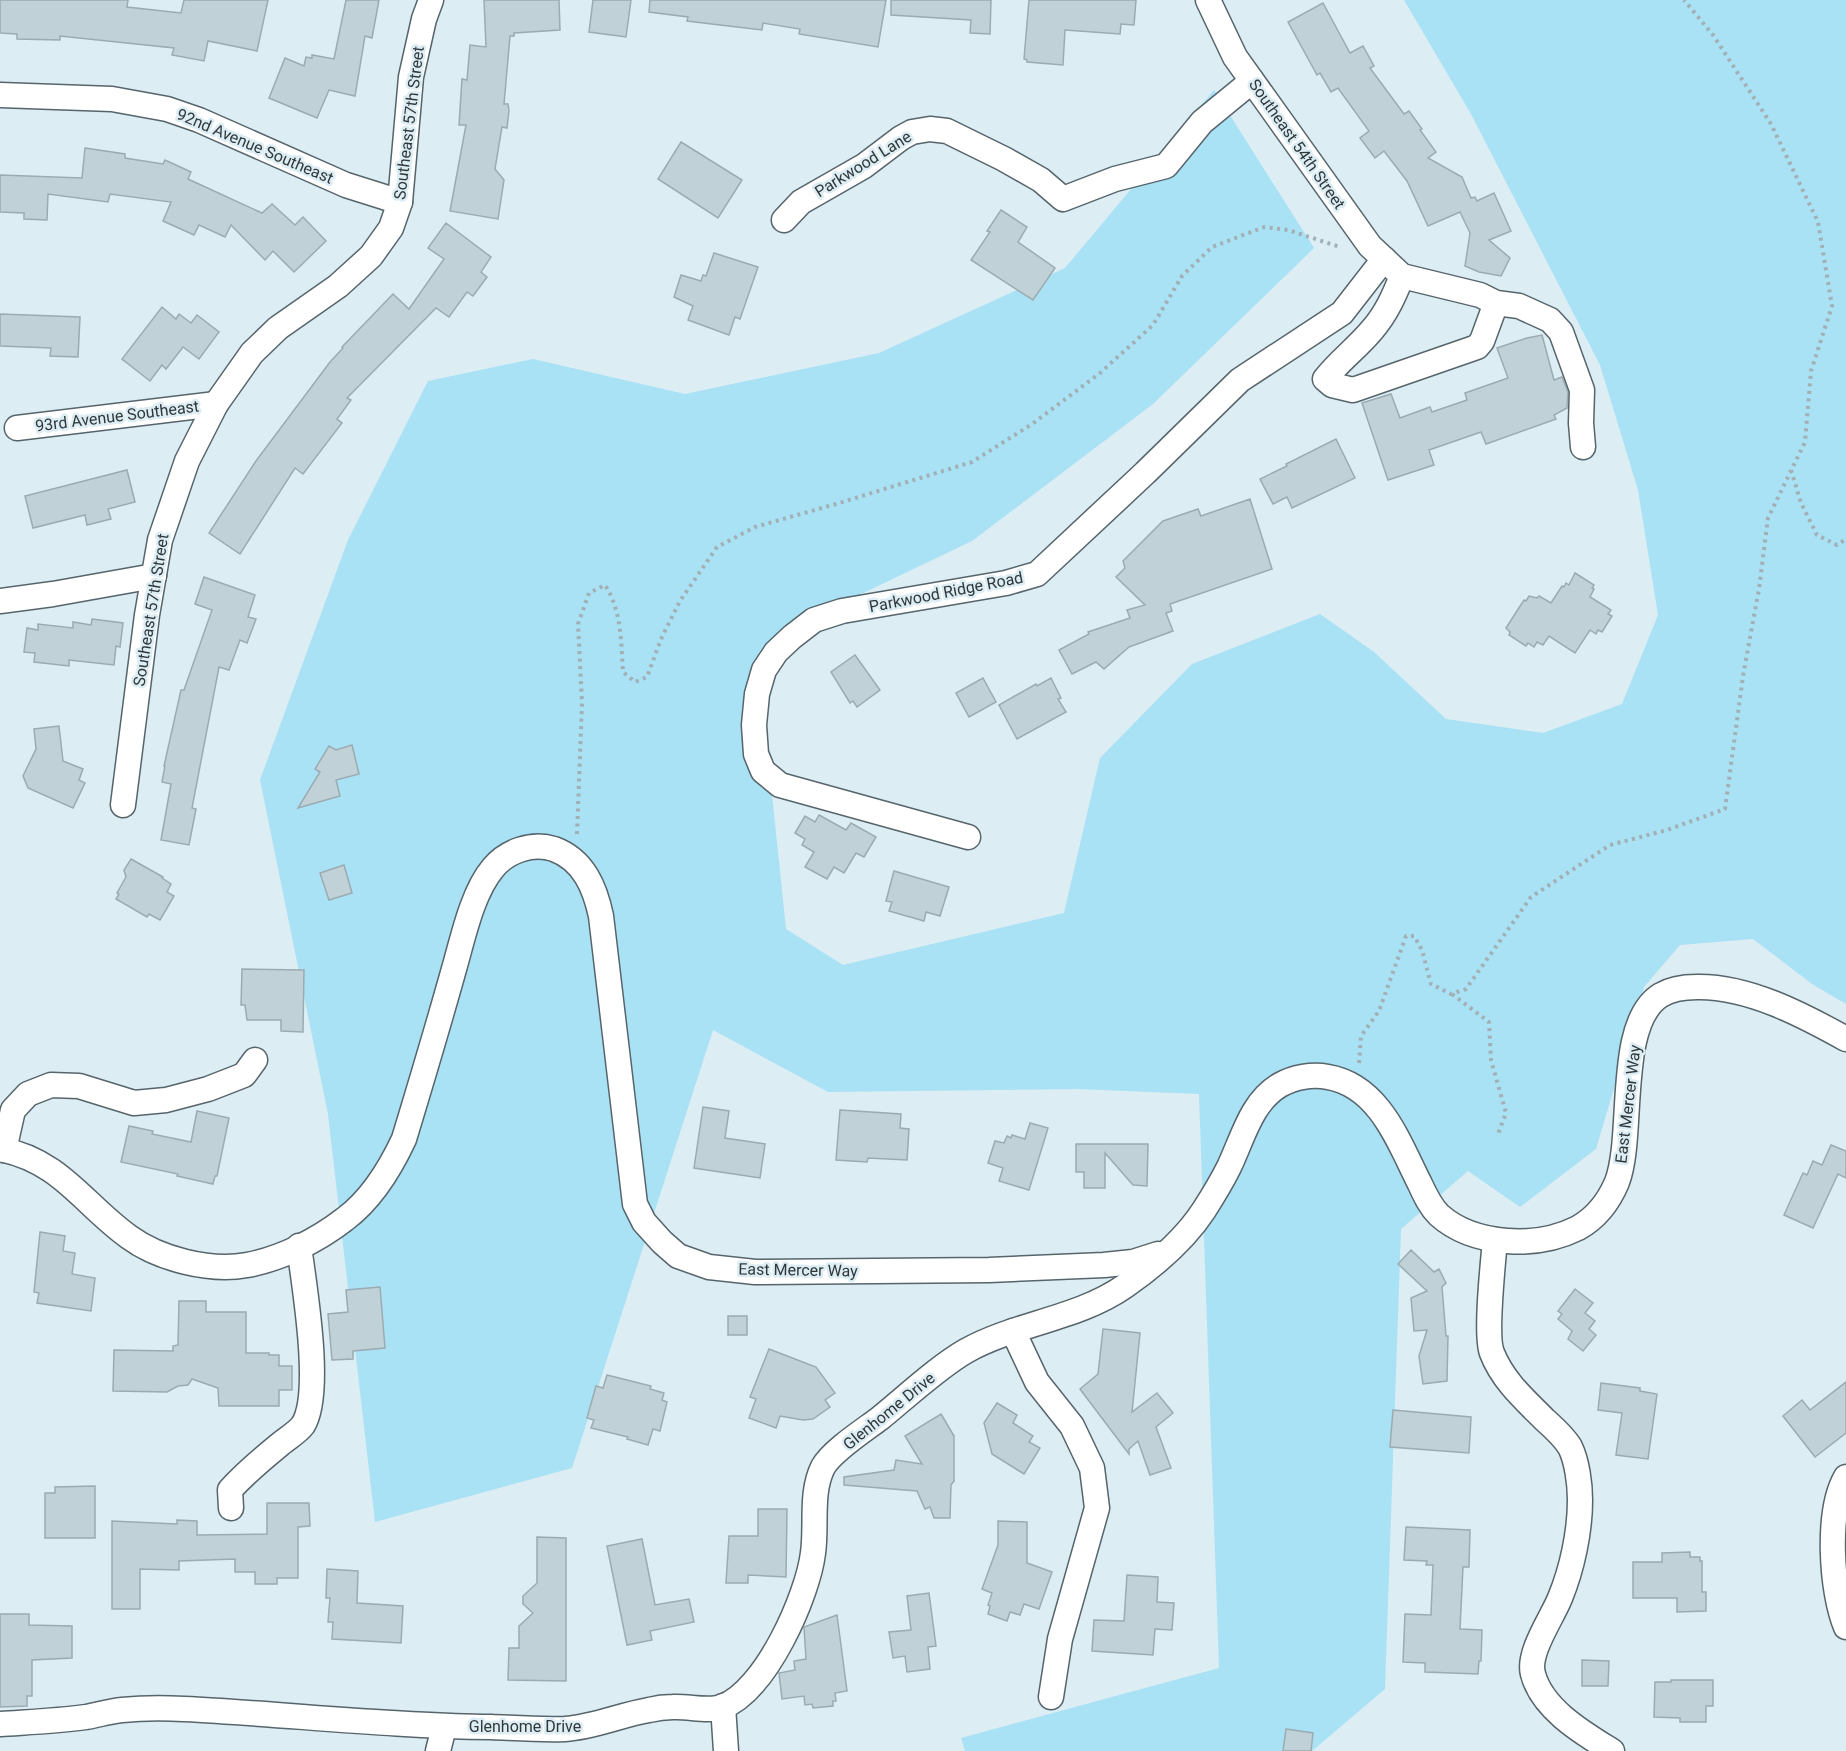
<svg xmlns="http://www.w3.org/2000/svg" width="1846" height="1751" font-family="Roboto,sans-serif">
<rect width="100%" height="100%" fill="#dcedf4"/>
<path fill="#a9e1f5" d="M1404,0H1846V1004L1812,984L1753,939L1680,945L1644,987L1596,1149L1520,1207L1468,1171L1401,1229L1385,1689L1312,1751H965L961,1738L1219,1668L1199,1094L1077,1089L828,1092L713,1030L572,1468L375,1522L328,1114L260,780L348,540L428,381L533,359L685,394L879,353L1065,268L1214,90L1314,248L1153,404L972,541L811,618L760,679L786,929L843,965L1064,913L1100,758L1192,664L1320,614L1374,652L1446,719L1543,733L1622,704L1658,615L1638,490L1600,365L1471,114Z"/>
<g fill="#c0d2d8" stroke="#9babb1" stroke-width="1.5">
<path d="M0,0H128L127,7L181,13L184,0H268L257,51L208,41L204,61L172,55L174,48L60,36V40L17,39V34L0,33Z"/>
<path d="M346,0H379L372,38L365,36L355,96L329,90L317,118L269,98L285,58L304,66L306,57L312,58V55L334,59Z"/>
<path d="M484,0H559L560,30L514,33V36H510L504,104H508L509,110L507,128L502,127L495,169L504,180L498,219L450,211L466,125H459L462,79L467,80L470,45L486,47Z"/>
<path d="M593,0H631L626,37L589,32Z"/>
<path d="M650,0H886L878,47L799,34L800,29L763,23L762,30L687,21L688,17L649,12Z"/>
<path d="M891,0H991L990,34L970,33L971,20L891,15Z"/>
<path d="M1029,0H1136L1134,25L1121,24L1120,34L1065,30L1063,65L1027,62V60L1024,59Z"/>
<path d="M1323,3L1350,53L1363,46L1374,66L1370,68L1404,114L1409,111L1422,129L1420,130L1436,152L1428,158L1462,177L1471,198L1475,197L1477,201L1494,193L1511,231L1489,240L1510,258L1501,276L1479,272L1465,266L1470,233L1460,212L1428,226L1407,181L1384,151L1375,158L1360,138L1369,131L1338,88L1331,92L1320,73L1317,75L1288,22Z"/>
<path d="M681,142L742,180L718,218L658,179Z"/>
<path d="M85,148L125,154V158L163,164L165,160L191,172L188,179L262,213L272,204L295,225L303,217L326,241L294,272L273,251L265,260L231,225L225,237L199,225L194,235L163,221L171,202L110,194L108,202L48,194L47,220L24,219V213L0,212V175L82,178Z"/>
<path d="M1001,210L1027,227L1018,242L1055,268L1033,300L971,260L990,232L987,231Z"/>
<path d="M446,223L491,257L481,272L487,277L473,296L467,292L449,317L436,308L347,398L351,400L337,419L342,423L303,474L295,468L240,554L209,533L256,461L330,362L343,348L342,347L393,294L409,309L444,259L428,248Z"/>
<path d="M714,253L758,267L740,319L735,317L729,335L688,320L693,306L674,297L681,275L701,281L703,275L706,276Z"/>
<path d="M162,307L176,319L179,314L191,323L197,315L219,332L199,359L183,347L166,369L162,365L150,381L122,359Z"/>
<path d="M0,314L80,317L78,357L50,356L51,348L0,346Z"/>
<path d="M1542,335L1554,380L1562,377L1568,392L1567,408L1554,415L1556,419L1486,444L1481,432L1429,450L1434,465L1388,480L1362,403L1391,394L1400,418L1430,407L1432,412L1467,400L1465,393L1508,378L1497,348L1527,338Z"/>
<path d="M1336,439L1355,478L1292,508L1287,497L1273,504L1260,479L1287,466L1286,464Z"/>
<path d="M127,470L135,502L108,509L111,519L87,525L85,515L33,528L25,496Z"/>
<path d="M1250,499L1272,569L1170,604L1172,611L1166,613L1173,631L1129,647L1104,669L1096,662L1072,674L1059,650L1089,634L1088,632L1130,618L1127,610L1145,605L1116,577L1125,568L1123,561L1163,521L1198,509L1201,516Z"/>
<path d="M1575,573L1594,585L1592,588L1594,589L1590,597L1611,610L1608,614L1612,616L1602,632L1598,630L1596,634L1590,630L1575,653L1549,636L1543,645L1537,642L1534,647L1528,643L1526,646L1509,635L1510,632L1506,628L1524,600L1526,601L1529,596L1537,598L1539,596L1551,603L1562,586L1564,587L1566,583L1569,585Z"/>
<path d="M204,577L255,595L248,617L256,619L247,643L240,640L229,670L219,667L192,808L196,809L189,845L161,840L171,784L162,782L165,766H164L181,690H184L212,610L195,604Z"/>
<path d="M92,619L123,623L120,647L116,646L114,665L69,660V666L34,662L35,653L24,652L27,628L38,630V624L73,628V622L91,625Z"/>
<path d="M855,655L880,690L857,707L853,701L850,703L831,672Z"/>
<path d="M983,678L996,702L969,717L956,693Z"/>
<path d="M1051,678L1061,698L1058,699L1066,712L1017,739L999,705L1036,684L1037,686Z"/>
<path d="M59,726L63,761L83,769L79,780L85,783L73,808L28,788L23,776L36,749L34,729Z"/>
<path d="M352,745L359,774L336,780L340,796L298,808L320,772L315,769L329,746L336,750Z"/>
<path d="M819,815L846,830L851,823L876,837L864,857L856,853L844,873L834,867L827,879L805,867L814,852L802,845L805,839L795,833L805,816L815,822Z"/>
<path d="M131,859L163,877L162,878L171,884L167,892L174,896L160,920L149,914L147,917L116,899L119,894L117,893L126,877L124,870Z"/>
<path d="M344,865L352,893L329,900L320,873Z"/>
<path d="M894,871L949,887L940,916L926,912L924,921L889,911L892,902L886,901Z"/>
<path d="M242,969L304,970L303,1032L281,1031V1020H247L245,1005H241Z"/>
<path d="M703,1107L729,1111L725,1138L765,1144L760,1178L694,1168Z"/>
<path d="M840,1110L901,1114L900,1128L909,1129L907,1160L868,1158L867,1162L836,1160Z"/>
<path d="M197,1111L229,1118L217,1176H215L213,1184L177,1176L178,1174L121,1162L129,1126L153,1131L152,1134L191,1142Z"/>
<path d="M1030,1123L1048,1128L1029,1190L999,1181L1003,1168L988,1163L995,1141L1004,1143L1007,1136L1011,1138L1012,1135L1025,1139Z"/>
<path d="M1076,1144H1148L1147,1186L1133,1185L1105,1153V1188H1084V1172H1076Z"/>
<path d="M1831,1145L1846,1151V1178L1838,1174L1813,1228L1784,1215L1803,1173L1807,1175L1813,1161L1822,1165Z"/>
<path d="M40,1232L65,1236L63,1251L75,1253L72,1274L95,1278L91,1311L37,1303L39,1293L34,1292Z"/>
<path d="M1411,1250L1434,1272L1439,1269L1446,1283L1442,1287L1446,1336H1448L1447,1381L1423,1384L1419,1356L1427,1330L1414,1331L1411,1298L1427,1291L1398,1264Z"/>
<path d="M380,1287L385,1348L353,1351V1359L332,1360L328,1314L348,1312L346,1290Z"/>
<path d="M1575,1289L1593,1303L1585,1313L1595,1321L1589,1329L1596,1335L1583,1351L1568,1339L1572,1331L1558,1319L1562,1314L1558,1311Z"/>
<path d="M179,1301H206V1312H246V1353H269V1355H279V1366H292V1390H279V1406H219L218,1388L192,1379L188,1385L178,1386L167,1392L113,1391L114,1350L173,1351V1346L178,1345Z"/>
<rect x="728" y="1316" width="19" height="19"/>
<path d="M1103,1329L1140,1333L1132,1412L1157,1393L1173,1413L1156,1427L1171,1468L1150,1475L1138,1441L1129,1449V1454L1080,1389L1098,1374Z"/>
<path d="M769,1349L816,1367L835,1393L825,1400L830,1407L813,1419L803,1420L780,1416L776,1428L749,1418L756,1399L750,1397Z"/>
<path d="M607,1375L651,1386L650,1389L664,1393L662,1400L667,1402L660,1431L653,1429L648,1445L627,1439L628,1437L591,1428L594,1420L587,1418L596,1386L603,1388Z"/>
<path d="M1846,1382V1433L1815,1457L1783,1416L1802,1400L1810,1410Z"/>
<path d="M1601,1383L1640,1388V1391L1657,1394L1648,1459L1616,1455L1622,1413L1598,1410Z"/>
<path d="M997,1403L1017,1415L1013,1423L1033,1436L1029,1442L1040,1448L1024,1474L992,1454L984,1423Z"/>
<path d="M1393,1410L1471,1417L1469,1453L1390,1447Z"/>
<path d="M941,1414L954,1436V1481L951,1485L950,1518H934L930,1507L925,1509L917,1491L844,1485V1477L894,1470L896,1460L922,1464L905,1436Z"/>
<path d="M95,1486V1538H45V1493H55V1487Z"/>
<path d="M267,1503H309L310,1526L298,1527V1578H277V1584H255V1572H235V1559L179,1561V1570L140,1569V1609H112V1521L177,1524V1520L197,1521V1535L267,1534Z"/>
<path d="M758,1509H787L786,1577L748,1575V1583H726L729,1536H758Z"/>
<path d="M998,1521L1027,1522V1563L1052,1572L1039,1609L1024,1604L1020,1615L1010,1612L1007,1621L988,1614L990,1606L988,1605L992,1593L982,1589L998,1545Z"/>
<path d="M1406,1527L1470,1530L1469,1567H1463L1460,1629L1482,1630L1481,1661H1479L1478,1674L1425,1672V1663L1403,1662L1405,1614L1431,1615L1433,1565H1426L1427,1561L1404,1560Z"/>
<path d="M537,1537L566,1538V1681L508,1680L509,1648H519V1626L533,1613L523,1604V1596L537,1583Z"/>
<path d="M642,1539L655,1605L689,1599L694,1622L650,1631L652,1640L627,1645L607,1546Z"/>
<path d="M1690,1552V1557H1700V1561H1702V1592H1706V1611L1677,1612V1598H1633V1562H1662V1553Z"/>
<path d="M327,1569L358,1571L357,1603L403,1606L401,1643L332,1639L333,1622H328L330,1598H326Z"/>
<path d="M1127,1575L1158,1577L1157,1602L1174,1603L1172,1630L1155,1629L1153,1655L1092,1651L1094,1620L1124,1621Z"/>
<path d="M929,1593L936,1646L928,1647L930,1669L907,1672L905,1656L893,1658L889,1632L911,1630L907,1596Z"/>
<path d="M0,1614H29V1625L72,1626V1658L32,1660V1696H27V1706L0,1707Z"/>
<path d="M837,1615L847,1691L835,1693L836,1701H833V1706L813,1708L812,1704L805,1705L804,1696L782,1699L779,1673L795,1670L794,1661L806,1659L804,1627Z"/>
<path d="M1582,1660L1609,1661L1608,1686H1582Z"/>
<path d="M1671,1680H1713V1706H1706V1722H1680V1718L1654,1717L1655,1682H1671Z"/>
<path d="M1286,1729L1313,1733L1311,1751H1283Z"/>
</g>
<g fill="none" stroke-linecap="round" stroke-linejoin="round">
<defs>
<g id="minor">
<path d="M1208,0L1235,57L1370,246L1402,276L1480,295L1496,303L1519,306L1550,320L1561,332L1582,390L1581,423L1583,447"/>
<path d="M0,95L112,99L167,109L199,120L346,185L400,202"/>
<path d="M784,220L801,202L864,166L901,138L912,132L930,129L947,131L1004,159L1041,180L1063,199L1115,179L1166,166L1202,122L1252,81"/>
<path d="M1402,276C1394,296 1386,314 1372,330C1357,348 1339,361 1325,379L1332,385L1353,390L1477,347L1482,341L1496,303"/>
<path d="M17,428L216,404"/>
<path d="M0,601L53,594L154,576"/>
<path d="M123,805L147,615L160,540L187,461L216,404L252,353L278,328L338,286L371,256L391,228L400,202L411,77L424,19L431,0"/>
<path d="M968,837L780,785L763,771L756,754L754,725L757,694L764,670L776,652L792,637L814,620L842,611L1006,583L1037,574L1145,473L1240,380L1342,313L1384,259"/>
<path d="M0,1149C61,1161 83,1204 129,1237C159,1259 210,1272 247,1265C281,1259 318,1240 345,1219C372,1199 390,1169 404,1139C421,1083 438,1026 454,969C463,938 472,893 493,868C507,851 532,842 554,849C584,860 595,888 601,916L635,1204L644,1222L662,1242L678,1256L709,1267L755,1272L989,1270L1104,1265L1133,1262L1158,1254"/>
<path d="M4,1150L13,1110L28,1094L51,1085L79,1086L134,1103L166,1100L208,1089L244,1075L255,1060"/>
<path d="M1495,1240C1493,1263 1485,1336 1492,1353C1503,1381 1525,1400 1545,1420C1554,1428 1564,1437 1570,1447C1577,1461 1580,1484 1580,1500C1580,1532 1572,1569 1560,1598C1552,1618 1527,1653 1533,1674C1542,1709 1583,1733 1612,1751"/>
<path d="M1013,1331L1037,1382L1072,1426L1092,1468L1097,1508L1060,1639L1051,1697"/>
<path d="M1846,1477C1826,1511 1831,1591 1846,1627"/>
<path d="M231,1508L230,1490C245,1473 261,1460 278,1446C286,1439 297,1433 303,1425C323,1393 304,1285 299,1246"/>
<path d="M723,1706L726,1751"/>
<path d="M0,1724C29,1722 57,1721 86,1717C98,1715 110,1711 122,1710C142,1708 164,1708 184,1709C286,1714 388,1726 491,1727C515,1728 540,1730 565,1729C594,1727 620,1715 649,1710C657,1708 665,1707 673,1707C689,1706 707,1712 722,1707C766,1691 808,1595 813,1553C817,1525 810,1493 823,1467C832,1451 863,1431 879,1419C905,1398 938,1367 966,1351C1016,1323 1078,1319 1125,1286C1155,1265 1184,1241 1204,1210C1213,1196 1222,1181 1229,1167C1243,1138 1251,1102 1280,1085C1294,1077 1312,1074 1328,1077C1380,1086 1399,1143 1420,1184C1425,1195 1430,1206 1439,1215C1458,1232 1482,1239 1507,1241C1531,1243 1556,1239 1578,1228C1596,1218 1609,1201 1617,1182C1635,1135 1615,1023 1661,995C1671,989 1686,987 1697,987C1748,986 1803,1015 1846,1039"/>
<path d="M438,1751L444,1727"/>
</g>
</defs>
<use href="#minor" stroke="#56656b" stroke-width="27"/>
<g stroke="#a2afb4" stroke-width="4" stroke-dasharray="3 4.5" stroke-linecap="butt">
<path d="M1791,470L1801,503L1817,535L1837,545L1846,539"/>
<path d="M577,834L582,703L578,624L589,593L605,585C622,611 621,643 623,672L635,682L647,677L661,639L680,601L717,547L755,527L836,504L972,462L1032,424L1100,373L1153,325L1182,276L1212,247L1264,227L1288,230L1340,247"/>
<path d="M1452,994L1489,1022L1491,1060L1506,1113L1498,1134"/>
<path d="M1359,1063L1361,1036L1379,1011L1406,936H1414L1422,950L1431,984L1451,994L1466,989L1531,897L1610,845L1667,830L1725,809L1743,676L1759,589L1768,518L1805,442L1811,371L1832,306L1818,222L1771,124L1713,35L1684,0"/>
</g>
<use href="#minor" stroke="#fff" stroke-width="24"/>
</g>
<g text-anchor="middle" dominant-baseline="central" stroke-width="5" stroke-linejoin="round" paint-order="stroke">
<g font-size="16" fill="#303739" stroke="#dcedf4">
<text transform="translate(409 123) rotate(-83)">Southeast 57th Street</text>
<text transform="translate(1297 144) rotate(55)">Southeast 54th Street</text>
<text transform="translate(255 146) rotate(23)">92nd Avenue Southeast</text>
<text transform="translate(863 164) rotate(-32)">Parkwood Lane</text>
<text transform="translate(117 416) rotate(-7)">93rd Avenue Southeast</text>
<text transform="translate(946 592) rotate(-11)">Parkwood Ridge Road</text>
<text transform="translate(151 610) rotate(-81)">Southeast 57th Street</text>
<text transform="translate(1628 1104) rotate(-83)">East Mercer Way</text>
<text transform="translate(798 1270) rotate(1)">East Mercer Way</text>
<text transform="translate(889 1411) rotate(-39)">Glenhome Drive</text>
<text x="525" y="1726">Glenhome Drive</text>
</g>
</g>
</svg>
